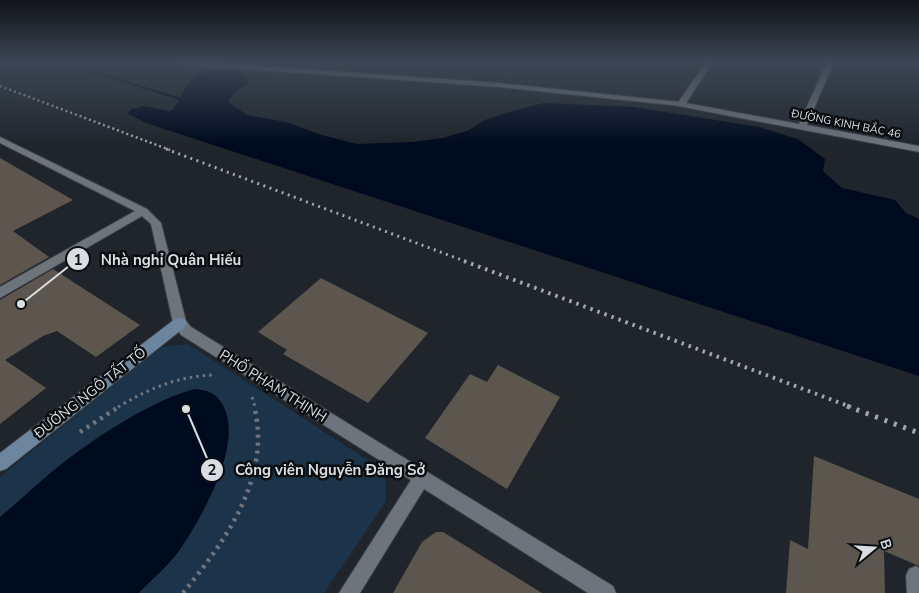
<svg xmlns="http://www.w3.org/2000/svg" width="919" height="593" font-family="'Nunito Sans',sans-serif">
<rect width="100%" height="100%" fill="#1f252b"/>
<path fill="#1c344a" d="M188,344L385,471L386,501L324,593H0V477L161,347Z"/>
<g fill="#000a1e">
<path d="M232,70L244,75L248,83L234,93L228,102L247,115L286,122L322,135L357,144L412,142L443,138L469,130L485,120L506,113L543,103L634,107L759,127L798,139L825,159L823,171L842,188L895,200L906,213L919,219V376L146,123L128,114L131,109L144,106L170,111C179,104 179,98 185,89C195,70 213,70 232,70Z"/>
<path d="M195,389C208,390 216,393 223,405C244,445 202,517 179,551C168,566 152,579 139,593H0V517C22,499 42,479 64,462C98,436 154,399 195,389Z"/>
</g>
<g fill="none" stroke-linecap="round" stroke-linejoin="round">
<path fill="#000a1e" fill-rule="evenodd" d="M58,62H66L194,102L189,103Z"/>
</g>
<g fill="#5c564f">
<path d="M0,158L73,200L13,231L49,257L0,285Z"/>
<path d="M53,269L140,325L96,357L57,331L43,336L5,360L46,388L0,424V300Z"/>
<path d="M321,278L428,333L368,403L283,354L287,350L258,332Z"/>
<path d="M498,365L560,397L507,489L425,438L470,374L487,382Z"/>
<path d="M814,456L919,499V566L884,551L885,593H786L790,540L808,549Z"/>
<path d="M436,532H443L542,593H393L422,542Z"/>
</g>
<g fill="none" stroke-linecap="round" stroke-linejoin="round">
<defs>
<g id="lane">
<path d="M168,62H205L499,83L681,102L685,104L681,106L499,87L171,64Z"/>
<path d="M916,566L919,568V593H907L906,576L909,569Z"/>
</g>
<g id="street">
<path d="M214,62H222L217,68H211L210,66Z"/>
<path d="M706,62H713L686,103L799,124L827,62H834L807,125L919,146V152L678,106L677,104Z"/>
<path d="M0,137L147,209L161,223L186,321L191,327L613,586L616,593H588L424,489L360,593H339L411,480L181,335L173,323L151,224L142,216L0,298V287L135,211L0,143Z"/>
</g>
<path id="secondary" d="M180,318L185,319L187,323L185,327L6,469L0,471V453L175,319Z"/>
</defs>
<use href="#lane" stroke="#3b4045" stroke-width="2"/>
<use href="#street" stroke="#3b4045" stroke-width="2"/>
<use href="#secondary" stroke="#3b4045" stroke-width="2"/>
<g stroke="#70757b" stroke-width="3" stroke-dasharray="2.5 4" stroke-linecap="butt">
<path d="M252,397L255,407"/>
<path d="M118,407C148,389 178,376 214,375"/>
</g>
<g stroke="#70757b" stroke-width="4.5" stroke-dasharray="3 5" stroke-linecap="butt">
<path d="M80,432L120,406"/>
<path d="M183,593C226,540 272,477 254,406"/>
</g>
<use href="#lane" fill="#6d747b" fill-rule="evenodd"/>
<use href="#street" fill="#6d747b" fill-rule="evenodd"/>
<use href="#secondary" fill="#6b869e" fill-rule="evenodd"/>
<path stroke="#a2a7ac" stroke-width="2.5" stroke-dasharray="2 3" stroke-linecap="butt" d="M0,86L170,150"/>
<path stroke="#a2a7ac" stroke-width="3" stroke-dasharray="2 4.5" stroke-linecap="butt" d="M166,149L467,262"/>
<path stroke="#a2a7ac" stroke-width="4" stroke-dasharray="2.5 5" stroke-linecap="butt" d="M464,261L851,407"/>
<path stroke="#a2a7ac" stroke-width="5" stroke-dasharray="3 7" stroke-linecap="butt" d="M847,406L919,433"/>
</g>
<linearGradient id="sky" x2="0" y2="1"><stop stop-color="#111418"/><stop offset="0.43" stop-color="#3c4655"/><stop offset="1" stop-color="#3c4655" stop-opacity="0"/></linearGradient>
<rect width="919" height="145" fill="url(#sky)"/>
<g text-anchor="middle" dominant-baseline="central" stroke-width="5" stroke-linejoin="round" paint-order="stroke">
<g font-size="11" fill="#dadee2" stroke="#0b0e10">
<text transform="translate(846 124) rotate(11)">ĐƯỜNG KINH BẮC 46</text>
</g>
<g font-size="14" fill="#dadee2" stroke="#0b0e10">
<text transform="translate(273 386) rotate(32)">PHỐ PHẠM THỊNH</text>
<text transform="translate(90 393) rotate(-38)">ĐƯỜNG NGÔ TẤT TỐ</text>
</g>
</g>
<path fill="none" stroke="#dadee2" stroke-width="2" d="M21 304L78 259M186 409L212 470"/>
<g fill="#dadee2" stroke="#0b0e10" stroke-width="2">
<circle cx="21" cy="304" r="5"/>
<circle cx="186" cy="409" r="5"/>
<circle cx="78" cy="259" r="12"/>
<circle cx="212" cy="470" r="12"/>
</g>
<g font-size="15" text-anchor="middle" font-weight="bold" fill="#111">
<text x="78" y="265">1</text>
<text x="212" y="475">2</text>
</g>
<g font-size="15" text-anchor="middle" font-weight="bold" fill="#dadee2" stroke="#0b0e10" stroke-width="5" stroke-linejoin="round" paint-order="stroke">
<text x="171" y="265">Nhà nghỉ Quân Hiếu</text>
<text x="330" y="475">Công viên Nguyễn Đăng Sở</text>
</g>
<g transform="translate(874 548) rotate(72)" stroke="#0b0e10" stroke-width="4" paint-order="stroke">
<path d="M0-4L9 19L0 12L-9 19Z" fill="#dadee2"/>
<text y="-8" font-size="14" font-weight="bold" text-anchor="middle" fill="#dadee2">B</text>
</g>
</svg>
